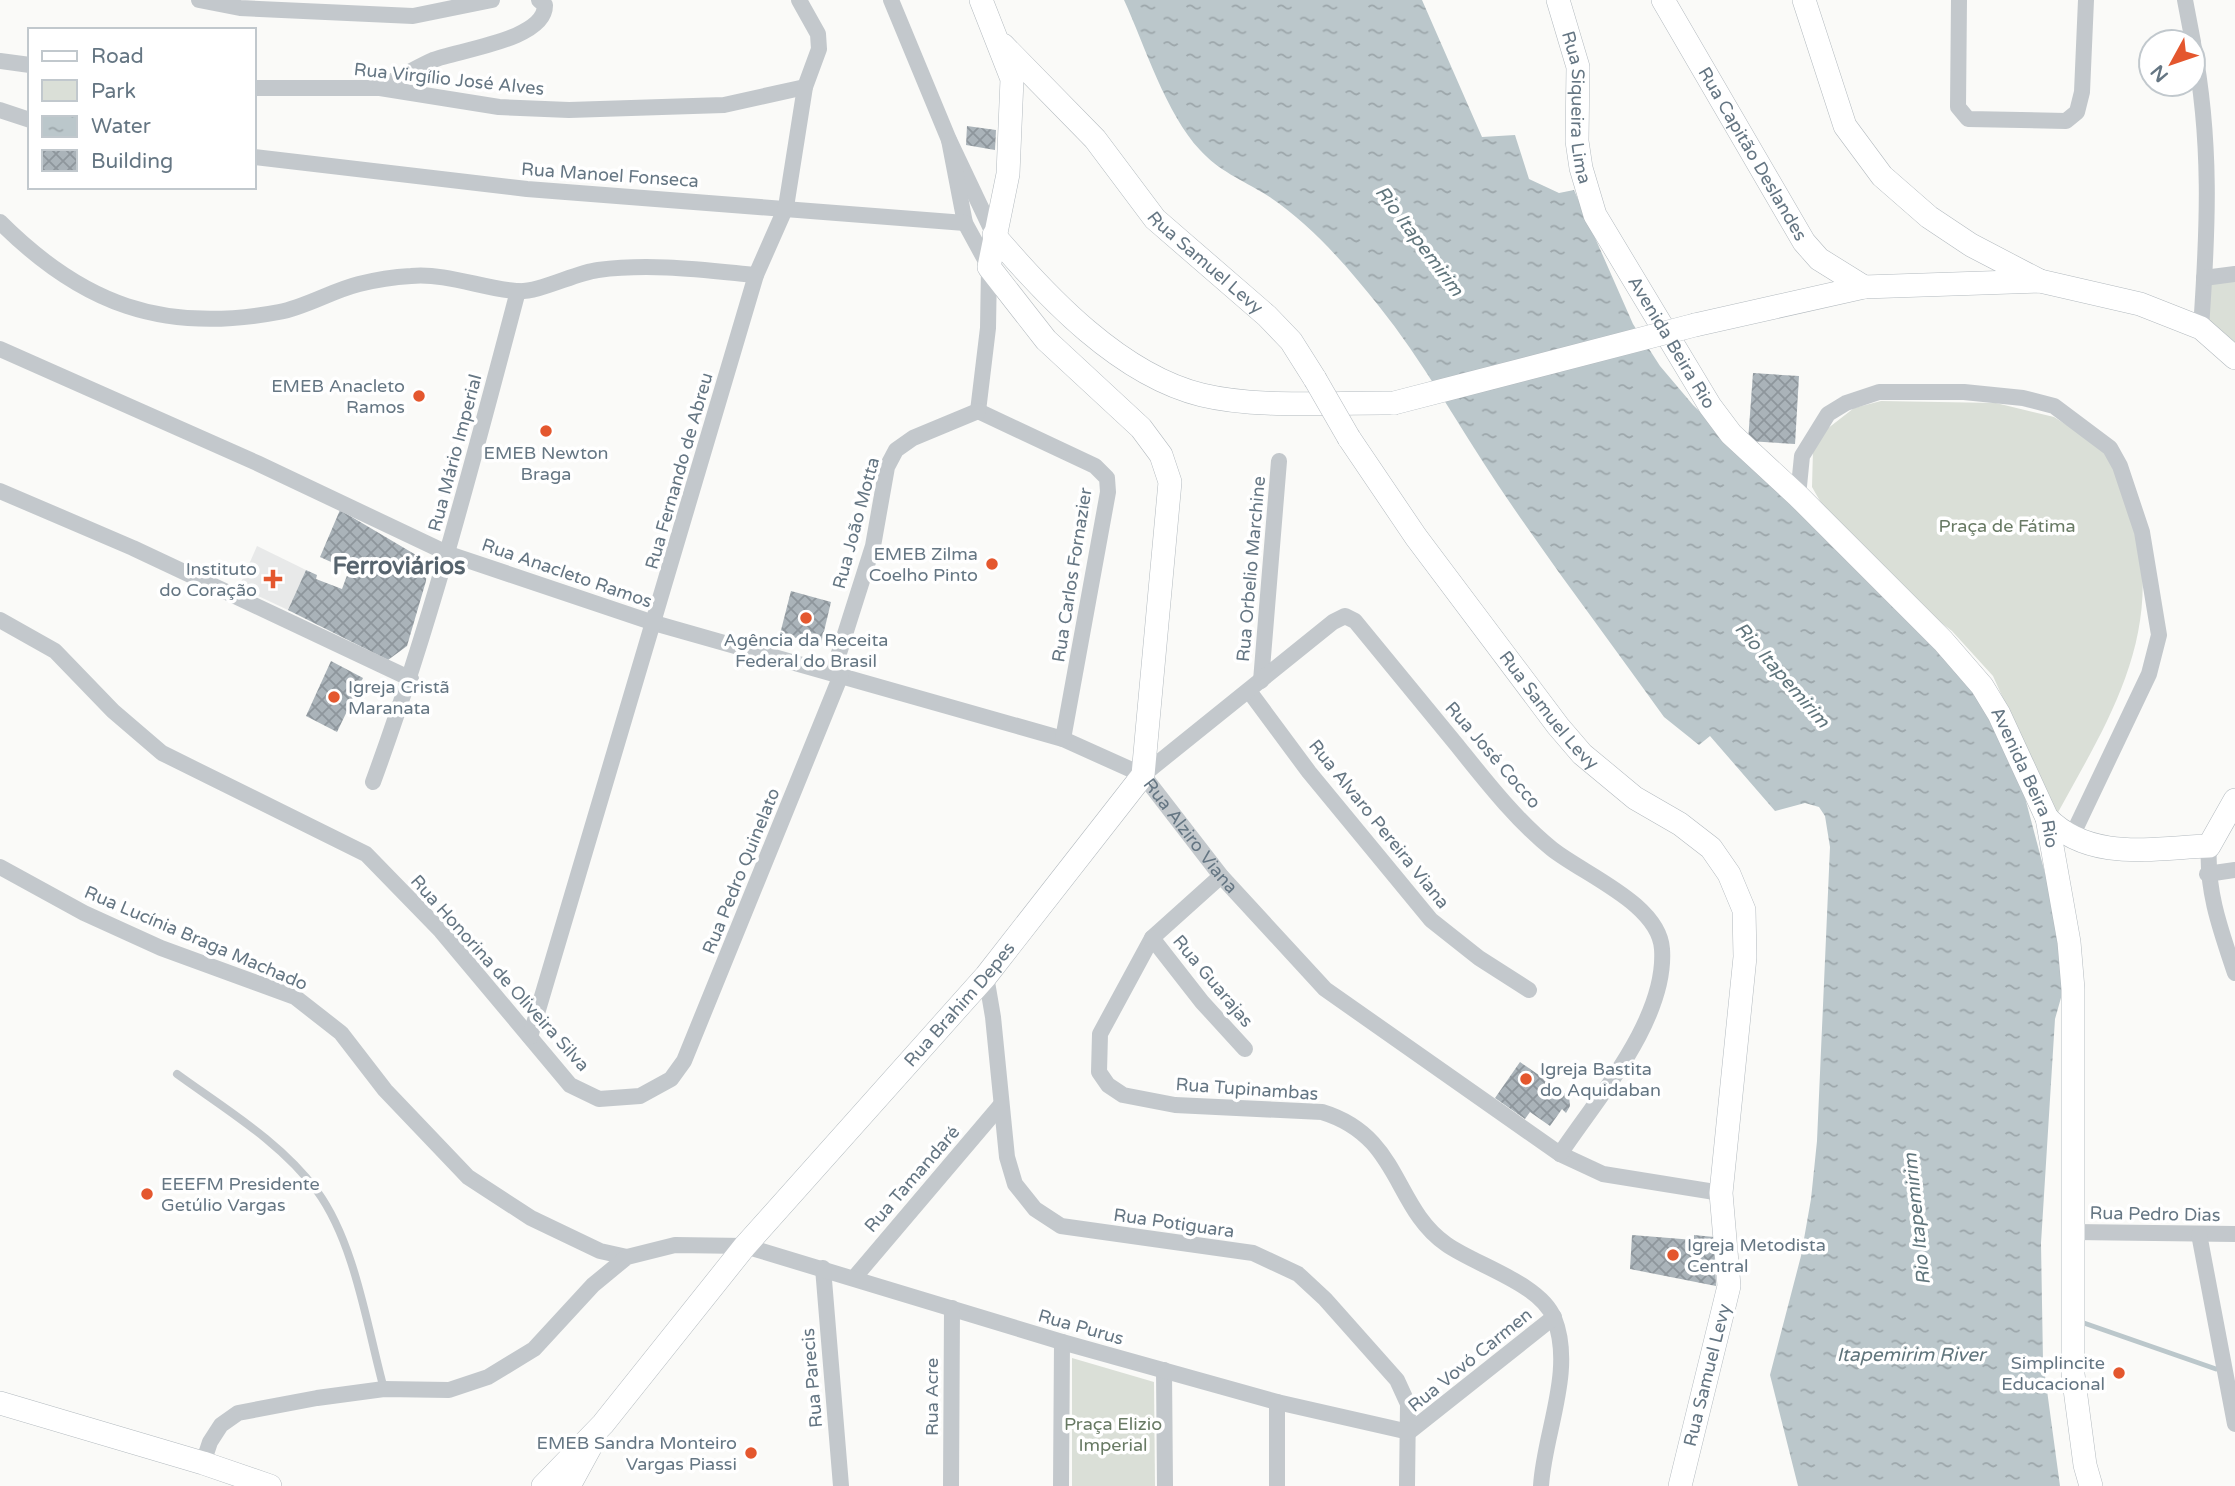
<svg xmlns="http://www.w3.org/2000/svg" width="2235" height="1486" font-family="'Varela Round',sans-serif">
<defs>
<pattern id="water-ripples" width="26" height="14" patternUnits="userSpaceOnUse" patternTransform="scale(1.75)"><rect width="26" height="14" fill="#bbc7cb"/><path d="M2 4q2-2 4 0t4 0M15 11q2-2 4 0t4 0" fill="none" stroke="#9ca6aa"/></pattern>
<pattern id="building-cross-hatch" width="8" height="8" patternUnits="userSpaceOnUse" patternTransform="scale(1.75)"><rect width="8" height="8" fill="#aab3b9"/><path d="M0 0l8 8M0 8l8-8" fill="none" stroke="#8e969c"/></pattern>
</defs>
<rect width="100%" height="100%" fill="#fafaf8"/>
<path fill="#e8e9e9" d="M257,546L306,570L288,610L239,587Z"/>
<g fill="#dadfd7">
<path d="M2235,280V346L2208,321L2211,283Z"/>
<path d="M1881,401L1996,403L2054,417L2110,452C2121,485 2136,521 2141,555C2153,655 2101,733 2056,816L1993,676L1952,631L1910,599L1824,508L1812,487L1813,450L1827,429L1854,408Z"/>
<path d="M1072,1358L1154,1382L1155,1486H1072Z"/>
</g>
<path fill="url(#water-ripples)" d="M1124,0H1422L1482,137L1515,135L1529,179L1559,193L1574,190L1633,324L1660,366L1693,405L1860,567L1966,683L1987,713L2023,790L2054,907L2066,980L2055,1019L2041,1243L2043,1361L2060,1486H1798L1770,1375L1801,1256L1811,1199L1817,1141L1830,847L1825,816L1819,807L1805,803L1775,811L1710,736L1699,745L1664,717C1609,640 1551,564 1498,485C1458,425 1423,361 1378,305C1346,265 1309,222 1265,194C1242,180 1219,171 1200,150C1166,114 1145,46 1124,0Z"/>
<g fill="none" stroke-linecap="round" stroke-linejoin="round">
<path stroke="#bbc7cb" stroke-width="5" d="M2081,1322L2216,1369"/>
</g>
<g fill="url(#building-cross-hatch)">
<path d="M967,126L996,130L995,150L966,145Z"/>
<path d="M1753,373L1799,376L1795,444L1748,441Z"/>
<path d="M340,510L416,555L427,565L426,581L407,646L388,660L288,610L306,570L317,575L316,579L342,589L349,570L320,557Z"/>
<path d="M791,591L831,602L821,644L780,634Z"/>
<path d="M331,661L363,678L337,732L306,716Z"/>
<path d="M1520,1062L1569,1096L1570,1106L1566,1113L1562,1109L1550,1126L1530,1112L1525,1119L1495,1098Z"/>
<path d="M1632,1235L1694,1240V1235L1714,1237L1716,1286L1630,1269Z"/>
</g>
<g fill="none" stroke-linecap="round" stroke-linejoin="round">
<defs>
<g id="secondary">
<path id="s2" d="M1558,0L1578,67L1577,141L1581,168L1595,215L1710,406L1731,434L1798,496L1943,641L1982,686L1999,714L2047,818L2069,942L2073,989V1374L2085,1465L2091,1486"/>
<path id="s3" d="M1663,0L1804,242L1819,259L1864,287"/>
<path d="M1804,0L1845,126L1882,176L1929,217L1971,245L2040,281"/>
<path id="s4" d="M1003,45L1095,139L1155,219L1267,316L1291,341L1315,379"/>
<path d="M994,235C1047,297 1120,375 1202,395C1260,409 1333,402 1394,403"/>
<path d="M1695,325L1864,287L2040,281L2140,304L2201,328L2235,358"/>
<path id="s5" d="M1349,438L1416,537L1558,726L1582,754L1635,798L1680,824L1711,848L1729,874L1744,910L1745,957L1721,1193L1729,1286L1680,1486"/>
<path d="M2047,818C2090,862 2153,848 2209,846L2235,800"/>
<path d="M0,1403L203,1463L270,1486"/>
<path id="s6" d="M543,1486L603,1424L745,1246L986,976L1143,775L1170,482L1161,455L1141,428L1046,340L989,267L1008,174L1012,79L981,0"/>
<path d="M569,1486L593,1442"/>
</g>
</defs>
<use href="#secondary" stroke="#b3babf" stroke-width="24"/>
<path stroke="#c3c8cc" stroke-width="8" d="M177,1074C225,1109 281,1142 317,1191C355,1243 367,1327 384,1389"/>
<g stroke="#c3c8cc" stroke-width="16">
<path d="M199,0L240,8L413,16L492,0"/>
<path d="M891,0L949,140L994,235"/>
<path d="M1959,0L1958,107L1968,119L2066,121L2077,112L2082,92L2086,0"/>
<path d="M2185,0L2193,42"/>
<path d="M2193,43C2212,141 2208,228 2201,328"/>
<path d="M0,61L30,65"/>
<path d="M254,88H380L499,107L569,110L724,105L805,87"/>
<path d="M380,88C397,79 415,68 433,60C458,50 546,40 545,5L539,0"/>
<path d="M0,110L30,120"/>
<path d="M949,140L965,223L989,267L988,328L978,411"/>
<path d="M254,157L527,189L965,223"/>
<path d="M0,222C82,304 163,334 279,312C306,307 331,291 359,284C375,280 394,277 411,276C447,273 481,288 516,291C539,293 574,273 598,270C651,263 703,270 756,275"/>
<path d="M2204,278L2235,274"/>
<path id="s1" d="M0,349L257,463L449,554L654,623L1063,739L1143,775L1221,876L1325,989L1560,1154L1603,1174L1721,1193"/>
<path d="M978,411L1095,466L1107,478L1108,492L1063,739"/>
<path d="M0,491L133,548L411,679"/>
<path d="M1798,496L1802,456L1828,414L1846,403L1879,392H1964L2023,398L2054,406L2110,448L2120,466L2142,532L2159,635L2149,674L2071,838"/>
<path d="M0,620L55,651L113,711L162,753L366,854L441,931L570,1085L599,1099L640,1096L671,1079L684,1061L841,675"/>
<path d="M833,672L873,546L887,467L896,450L913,438L978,411"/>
<path d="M1261,681L1279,461"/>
<path d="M1249,691L1309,772L1431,920L1479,958L1529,990"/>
<path d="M1143,775L1333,622L1345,616L1355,621C1389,662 1422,703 1456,744C1485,780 1515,819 1552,849C1585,875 1659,904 1662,949C1667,1019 1598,1097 1560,1154"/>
<path d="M373,782C432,621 474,457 518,291"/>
<path d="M2209,846C2206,891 2221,931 2235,973"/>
<path d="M0,867L84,913L161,948L295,997L341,1033L385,1090L468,1177L531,1218L600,1251L627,1257"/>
<path d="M2207,874L2235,870"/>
<path d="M1221,876L1152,938L1100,1034L1099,1072L1108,1085L1123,1095L1175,1105L1322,1112C1401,1136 1393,1207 1446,1244C1475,1265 1540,1283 1554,1318C1575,1370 1544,1433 1541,1486"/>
<path d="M1152,938L1202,1002L1245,1049"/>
<path d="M986,976L993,1017L1007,1157L1015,1184L1035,1209L1061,1226L1253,1253L1298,1274L1325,1299L1397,1380L1408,1404L1407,1486"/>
<path d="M530,1037L756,275L786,207L805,87L819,49L818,34L799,0"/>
<path d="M2074,1232L2235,1234"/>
<path d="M2199,1234L2235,1424"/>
<path d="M823,1268L841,1486"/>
<path d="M854,1278L1000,1106"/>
<path d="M1164,1370L1165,1486"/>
<path d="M203,1463L210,1442L221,1425L238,1413L317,1398L384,1389L449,1390L488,1377L534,1349L593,1285L627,1257L675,1245L745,1246L1062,1342L1277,1402L1409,1432L1554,1317"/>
<path d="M951,1486L952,1308"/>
<path d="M1061,1486L1062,1342"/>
<path d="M1277,1486V1402"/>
</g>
<use href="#secondary" stroke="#fff" stroke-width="23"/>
<defs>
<g id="secondary-bridge">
<path d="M1315,379L1349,438"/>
<path d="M1394,403L1695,325"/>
</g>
</defs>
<use href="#secondary-bridge" stroke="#b3babf" stroke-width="24" stroke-linecap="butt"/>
<use href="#secondary-bridge" stroke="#fff" stroke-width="23"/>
</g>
<g fill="#e4572e" stroke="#fff" stroke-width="2.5">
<circle cx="419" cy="396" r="7"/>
<circle cx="546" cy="431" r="7"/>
<circle cx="992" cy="564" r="7"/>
<path d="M269.5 568.5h7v7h7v7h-7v7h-7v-7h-7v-7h7z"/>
<circle cx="806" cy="618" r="7"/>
<circle cx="334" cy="697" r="7"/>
<circle cx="1526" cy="1079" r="7"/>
<circle cx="147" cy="1194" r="7"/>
<circle cx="1673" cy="1255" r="7"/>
<circle cx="2119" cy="1373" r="7"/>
<circle cx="751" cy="1453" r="7"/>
</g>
<g text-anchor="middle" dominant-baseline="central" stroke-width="7" stroke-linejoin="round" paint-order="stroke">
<g font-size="18" fill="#657683" stroke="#fff">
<text transform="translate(449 79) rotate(6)">Rua Virgílio José Alves</text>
<text stroke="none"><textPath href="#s2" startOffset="110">Rua Siqueira Lima</textPath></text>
<text stroke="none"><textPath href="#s3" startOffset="178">Rua Capitão Deslandes</textPath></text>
<text transform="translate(610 175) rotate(4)">Rua Manoel Fonseca</text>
<text stroke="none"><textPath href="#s4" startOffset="298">Rua Samuel Levy</textPath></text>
<text stroke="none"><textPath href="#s2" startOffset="369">Avenida Beira Rio</textPath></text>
<text transform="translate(455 453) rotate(-75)">Rua Mário Imperial</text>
<text transform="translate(679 471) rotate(-74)">Rua Fernando de Abreu</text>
<text transform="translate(856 523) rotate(-75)">Rua João Motta</text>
<text transform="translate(1251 569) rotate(-85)">Rua Orbelio Marchine</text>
<text transform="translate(567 573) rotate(19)">Rua Anacleto Ramos</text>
<text transform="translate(1072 575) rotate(-81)">Rua Carlos Fornazier</text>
<text stroke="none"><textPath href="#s5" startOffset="338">Rua Samuel Levy</textPath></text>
<text transform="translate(1493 755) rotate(49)">Rua José Cocco</text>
<text stroke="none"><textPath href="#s2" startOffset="936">Avenida Beira Rio</textPath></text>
<text transform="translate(1379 824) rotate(51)">Rua Alvaro Pereira Viana</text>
<text stroke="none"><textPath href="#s1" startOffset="1300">Rua Alziro Viana</textPath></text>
<text transform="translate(741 871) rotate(-68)">Rua Pedro Quinelato</text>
<text transform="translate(196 938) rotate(23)">Rua Lucínia Braga Machado</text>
<text transform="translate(500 973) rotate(48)">Rua Honorina de Oliveira Silva</text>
<text transform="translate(1213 981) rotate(50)">Rua Guarajas</text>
<text stroke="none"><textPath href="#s6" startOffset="637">Rua Brahim Depes</textPath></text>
<text transform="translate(1247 1089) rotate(4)">Rua Tupinambas</text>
<text transform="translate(912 1179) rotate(-49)">Rua Tamandaré</text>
<text transform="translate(2155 1214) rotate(1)">Rua Pedro Dias</text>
<text transform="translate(1174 1223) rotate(8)">Rua Potiguara</text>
<text transform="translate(1081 1327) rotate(16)">Rua Purus</text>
<text transform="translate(1470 1360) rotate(-39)">Rua Vovó Carmen</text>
<text transform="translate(1707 1375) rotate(-76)">Rua Samuel Levy</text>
<text transform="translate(812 1378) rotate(-95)">Rua Parecis</text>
<text transform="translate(932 1397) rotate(-90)">Rua Acre</text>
</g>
<g font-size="18" fill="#657683" stroke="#fff" text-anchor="end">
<text x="405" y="386">EMEB Anacleto<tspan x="405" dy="21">Ramos</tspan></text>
<text x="546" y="453" text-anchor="middle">EMEB Newton<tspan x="546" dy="21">Braga</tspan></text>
<text x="978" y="554">EMEB Zilma<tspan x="978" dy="21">Coelho Pinto</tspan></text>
<text x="257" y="569">Instituto<tspan x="257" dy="21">do Coração</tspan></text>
<text x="806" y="640" text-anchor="middle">Agência da Receita<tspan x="806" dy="21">Federal do Brasil</tspan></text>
<text x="348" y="687" text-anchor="start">Igreja Cristã<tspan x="348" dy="21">Maranata</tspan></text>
<text x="1540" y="1069" text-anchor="start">Igreja Bastita<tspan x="1540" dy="21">do Aquidaban</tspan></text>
<text x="161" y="1184" text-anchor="start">EEEFM Presidente<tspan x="161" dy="21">Getúlio Vargas</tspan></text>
<text x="1687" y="1245" text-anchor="start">Igreja Metodista<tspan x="1687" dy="21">Central</tspan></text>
<text x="2105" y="1363">Simplincite<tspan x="2105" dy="21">Educacional</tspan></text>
<text x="737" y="1443">EMEB Sandra Monteiro<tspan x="737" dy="21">Vargas Piassi</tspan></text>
</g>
<g font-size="18" fill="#687a64" stroke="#fff">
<text x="2007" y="526">Praça de Fátima</text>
<text x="1113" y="1424">Praça Elizio<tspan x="1113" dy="21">Imperial</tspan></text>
</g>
<g font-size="19" font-style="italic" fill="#60757c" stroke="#fff">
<text transform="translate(1419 241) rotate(53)">Rio Itapemirim</text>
<text transform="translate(1782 675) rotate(49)">Rio Itapemirim</text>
<text transform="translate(1917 1219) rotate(-96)">Rio Itapemirim</text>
<text x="1911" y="1355">Itapemirim River</text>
</g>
<g font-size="24" font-weight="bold" fill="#57646e" stroke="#fff">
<text x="399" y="566">Ferroviários</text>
</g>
</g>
<rect x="28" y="28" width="228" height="161" fill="#ffffff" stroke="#c1c8cd" stroke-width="2"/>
<rect x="42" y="51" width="35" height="10" fill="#ffffff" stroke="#c1c8cd" stroke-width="2"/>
<text x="91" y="63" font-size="21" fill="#657683">Road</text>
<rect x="42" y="80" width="35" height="21" fill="#dadfd7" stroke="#c1c8cd" stroke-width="2"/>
<text x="91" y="98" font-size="21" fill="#657683">Park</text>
<rect x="42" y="116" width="35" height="21" fill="url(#water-ripples)" stroke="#c1c8cd" stroke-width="2"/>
<text x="91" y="133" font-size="21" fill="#657683">Water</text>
<rect x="42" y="150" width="35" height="21" fill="url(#building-cross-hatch)" stroke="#c1c8cd" stroke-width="2"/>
<text x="91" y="168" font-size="21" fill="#657683">Building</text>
<g transform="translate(2172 63) rotate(230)"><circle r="33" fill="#ffffff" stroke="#c1c8cd" stroke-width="2"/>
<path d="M0-5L12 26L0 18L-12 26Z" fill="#e4572e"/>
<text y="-10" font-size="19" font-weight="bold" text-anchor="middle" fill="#657683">N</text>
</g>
</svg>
